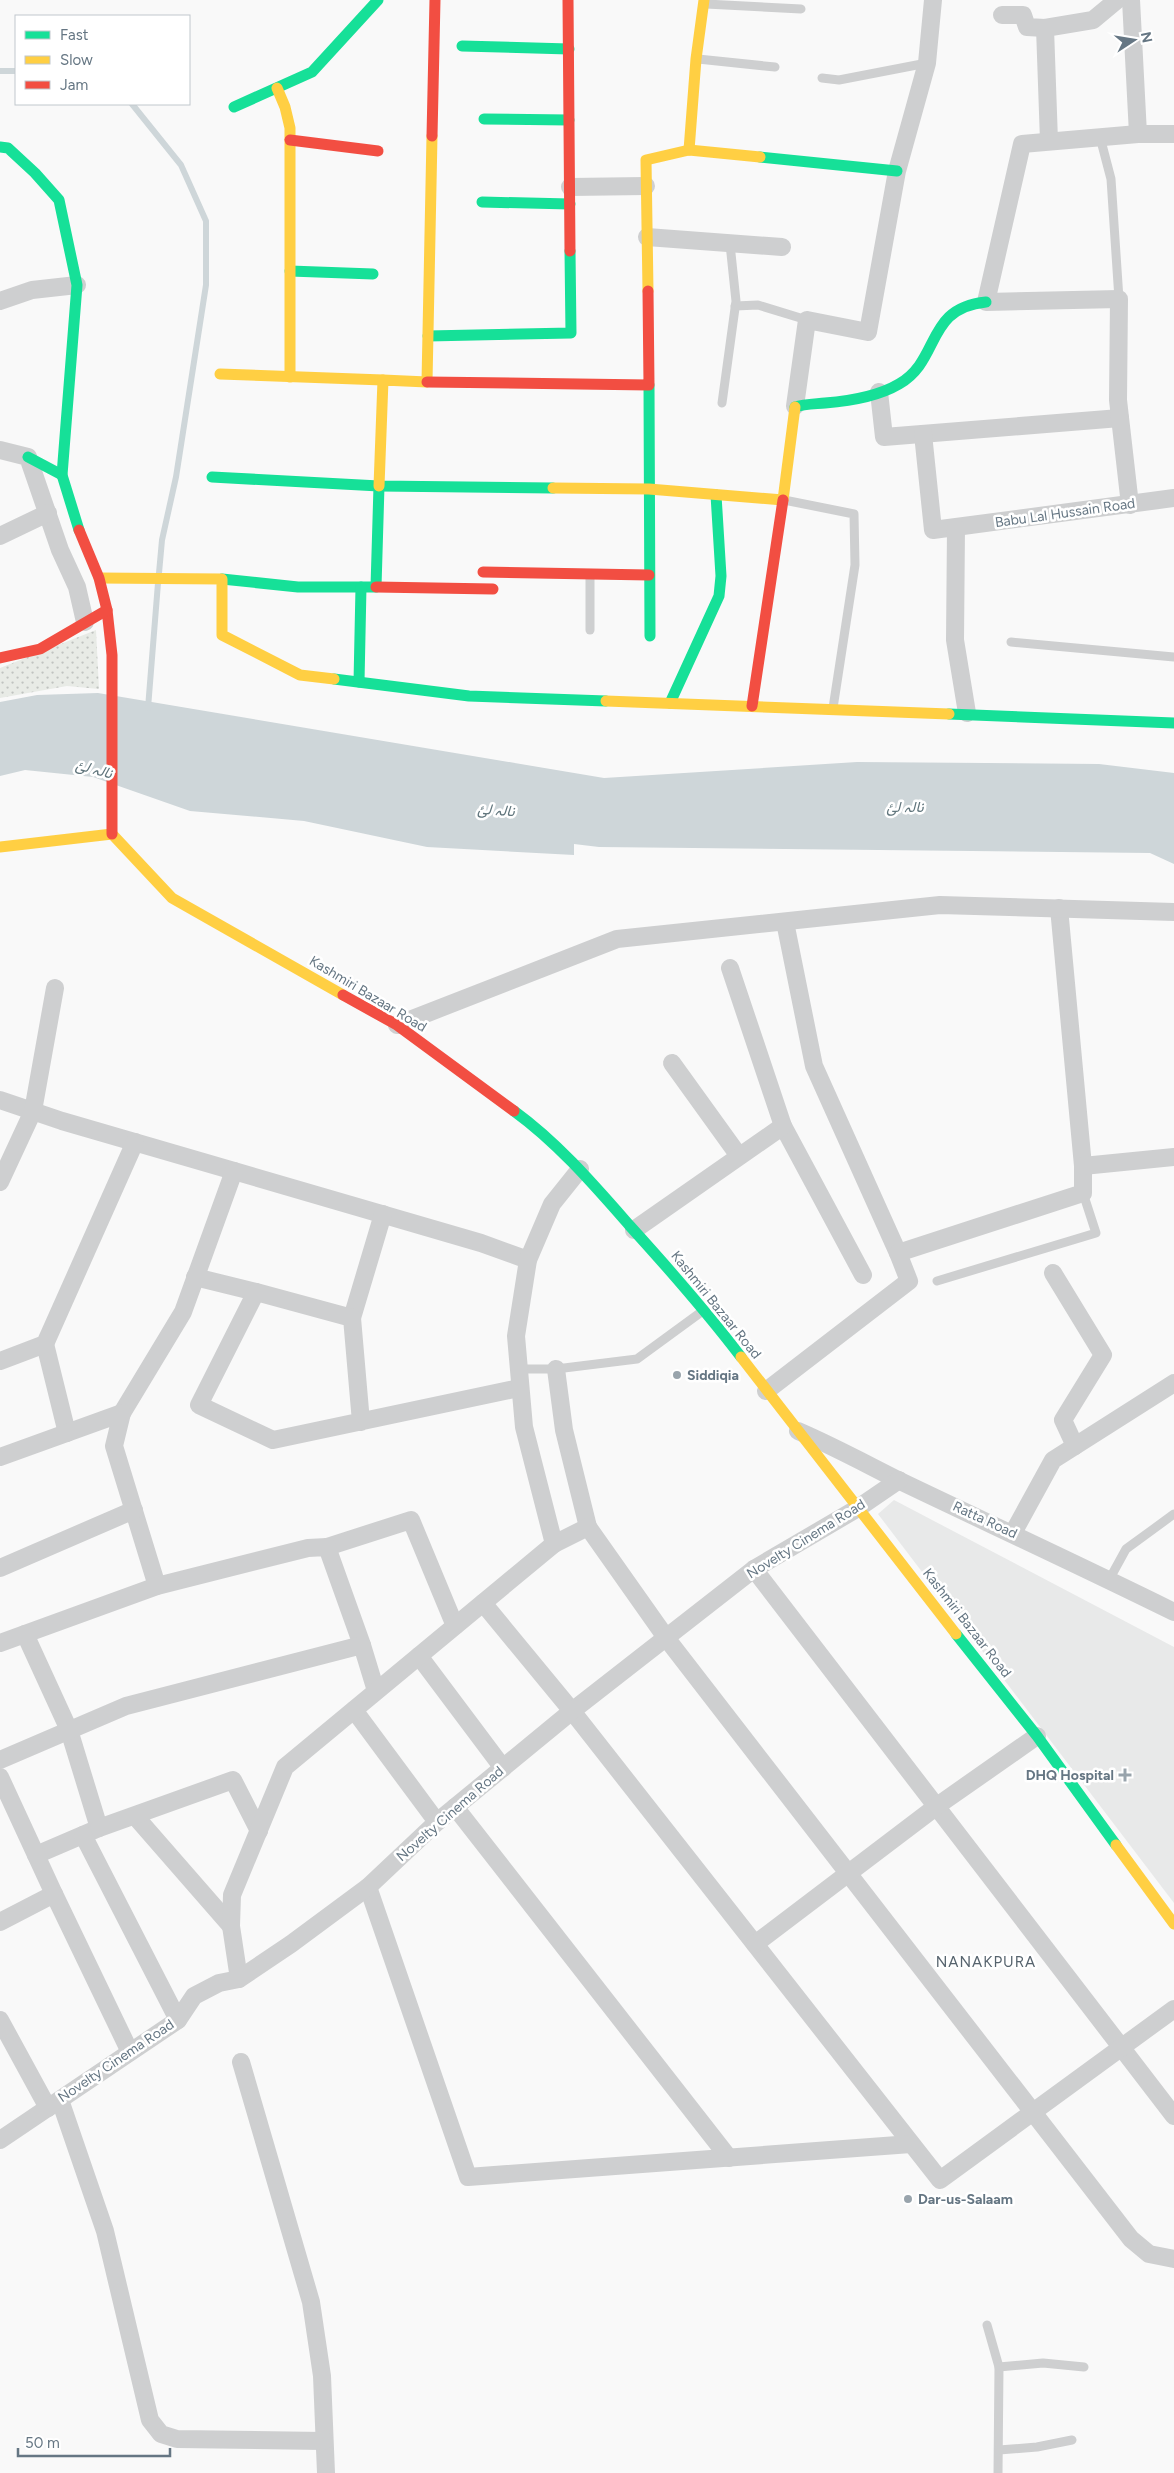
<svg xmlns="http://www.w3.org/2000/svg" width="1174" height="2473" font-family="Figtree,Vazirmatn,sans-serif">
<defs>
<pattern id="grass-dots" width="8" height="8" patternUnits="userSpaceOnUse" patternTransform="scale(1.25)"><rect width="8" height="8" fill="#e8ebe6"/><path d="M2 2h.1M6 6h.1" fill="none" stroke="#c0c3c0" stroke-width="1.8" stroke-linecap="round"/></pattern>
</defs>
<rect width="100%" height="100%" fill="#f9f9f9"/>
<path fill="#e8e9e9" d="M894,1500L1174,1647V1903L878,1514Z"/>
<path fill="url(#grass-dots)" d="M96,630L99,689L67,686L0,698V668Z"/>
<path fill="#ced6d9" d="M98,693L604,778L857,762L1099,764L1174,773V864L1150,853L599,847L574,844V855L427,847L304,821L190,811L93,777L25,770L0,776V702L37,695Z"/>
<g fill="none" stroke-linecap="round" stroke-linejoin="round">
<g stroke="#ced6d9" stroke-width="6">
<path d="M0,71H16"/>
<path d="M132,104L181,165L206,221V285L176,477L162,540L159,573"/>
<path d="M148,708L158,583"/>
</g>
<g stroke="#cecfd0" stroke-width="9">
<path d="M706,4L801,9"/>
<path d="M698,59L775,67"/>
<path d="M822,78L839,80L927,63"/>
<path d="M1100,137L1111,179L1119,299"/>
<path d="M735,306L758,305L807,320"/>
<path d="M722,403L736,301L730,244"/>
<path d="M784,500L854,514L855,565L833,708"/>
<path d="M590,630V577"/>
<path d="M1011,642L1174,657"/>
<path d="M937,1281L1096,1233L1083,1193"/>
<path d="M518,1369H556L637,1359L704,1310"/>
<path d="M1109,1580L1126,1549L1174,1514"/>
<path d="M987,2325L999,2367L998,2473"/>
<path d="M999,2367L1043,2363L1084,2367"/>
<path d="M999,2450L1037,2447L1072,2440"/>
</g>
<g stroke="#cecfd0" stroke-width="18">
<path d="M1131,0L1138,134"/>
<path d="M1002,15H1023L1027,27L1045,28"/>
<path d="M1049,141L1045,28L1093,20L1117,0"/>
<path d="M570,187L646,186"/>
<path d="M647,237L782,247"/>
<path d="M0,301L32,290L77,285"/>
<path d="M879,392L884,437L1120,418"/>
<path d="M795,406L807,320L868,332L897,171L927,63L933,0"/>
<path d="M923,434L933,530L1174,498"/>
<path d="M0,450L28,457L60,550L77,587L85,622"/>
<path d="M1130,505L1118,400L1119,299L986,302L1022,144L1138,134H1174"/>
<path d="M956,528L955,640L967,713"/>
<path d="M0,536L48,513"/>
<path d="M785,922L814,1066L898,1253L1083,1193V1166L1059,908"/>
<path d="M730,968L783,1126L863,1275"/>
<path d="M397,1025L617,939L940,905L1174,912"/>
<path d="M672,1063L739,1156"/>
<path d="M0,1100L62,1121L481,1243L528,1260"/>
<path d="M1083,1166L1174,1157"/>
<path d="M0,1182L33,1111L55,988"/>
<path d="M634,1230L783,1126"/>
<path d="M1053,1273L1103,1355L1063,1420L1075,1446"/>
<path d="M195,1277L256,1292"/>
<path d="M352,1318L383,1214"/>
<path d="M45,1344L67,1433"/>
<path d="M0,1361L45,1344L135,1142"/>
<path d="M556,1369L564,1430L588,1527"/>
<path d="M766,1391L909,1281L898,1253"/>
<path d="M122,1413L183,1312L234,1171"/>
<path d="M361,1422L352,1318L256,1292L199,1405L273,1440L519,1388"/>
<path d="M798,1431C833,1446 866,1464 900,1481C992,1525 1083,1567 1174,1612"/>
<path d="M0,1457L122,1413L114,1446L157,1586"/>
<path d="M1013,1533L1053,1460L1174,1383"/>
<path d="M554,1544L588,1527L667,1639L1131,2239L1149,2254L1174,2259"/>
<path d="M327,1547L411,1520L455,1626"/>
<path d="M0,1568L134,1510"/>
<path d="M754,1569L1174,2116"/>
<path d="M483,1603L572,1711L940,2180L1174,2009"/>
<path d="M25,1634L69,1730L99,1828L36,1855"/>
<path d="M0,1643L157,1586L308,1548L327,1547L362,1645"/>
<path d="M419,1656L503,1768"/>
<path d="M354,1710L437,1822"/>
<path d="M0,1760L126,1706L362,1645L376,1691"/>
<path d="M0,1777L54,1894L0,1922"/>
<path d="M455,1807L729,2158"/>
<path d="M135,1816L231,1926"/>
<path d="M99,1828L233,1780L259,1831"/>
<path d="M83,1835L178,2020"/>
<path d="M368,1887L468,2177L911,2144"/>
<path d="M54,1894L130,2052"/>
<path d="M755,1944L937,1806L1037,1736"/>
<path d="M239,1979L231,1926L232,1895L285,1767L554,1544L524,1427L516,1336L528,1260L552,1204L580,1169"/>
<path d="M0,2020L48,2108"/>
<path d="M241,2062L311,2302L322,2376L326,2473"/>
<path d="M60,2100L105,2231L150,2420L161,2434L177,2439L324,2441"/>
<path d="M0,2140L178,2020L194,1996L219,1983L239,1979L291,1944L368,1887L437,1822L572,1711L754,1569L858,1508L899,1480"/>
</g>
<g stroke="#16e098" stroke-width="11">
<path d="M462,46L569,49"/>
<path d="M234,107L312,72L378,0"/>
<path d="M484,119L569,120"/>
<path d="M0,147L8,148L35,173L59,200L77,285L62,475L79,530"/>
<path d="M760,157L897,171"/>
<path d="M482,202L570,204"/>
<path d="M290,271L373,274"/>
<path d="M428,336L571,333L570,251"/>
<path d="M649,385L650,636"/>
<path d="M795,407C804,404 815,404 825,403C850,401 877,397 899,384C941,360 925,308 986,302"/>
<path d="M28,457L62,475"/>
<path d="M212,477L379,486L553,488"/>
<path d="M222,579L298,587H376L379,486"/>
<path d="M334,679L469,696L606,701"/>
<path d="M359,682L361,587"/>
<path d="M670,703L719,596L721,576L716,495"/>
<path d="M949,714L1174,723"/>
<path d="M514,1111C558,1143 594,1185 630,1226C669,1269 706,1311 741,1357"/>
<path d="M956,1634L1037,1736L1116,1845"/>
</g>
<g stroke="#ffcf43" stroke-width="11">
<path d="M277,88L285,107L290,128V377"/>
<path d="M689,150L696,59L704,0"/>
<path d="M648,291L646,160L689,150L760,157"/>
<path d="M220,374L383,380"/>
<path d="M379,486L383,380L427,382L432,136"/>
<path d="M553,488L649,489L783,500L795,407"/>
<path d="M99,578L222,579V635L300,675L334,679"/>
<path d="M606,701L949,714"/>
<path d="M112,834L172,898L343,995"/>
<path d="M0,847L112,834"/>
<path d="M741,1357L956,1634"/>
<path d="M1116,1845L1174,1924"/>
</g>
<g stroke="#f24e42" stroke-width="11">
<path d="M568,0L570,251"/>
<path d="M432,136L435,0"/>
<path d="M290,140L378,151"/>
<path d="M427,382L649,385L648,291"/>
<path d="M79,530L99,578L107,610L112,655V834"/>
<path d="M483,572L649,575"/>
<path d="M376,587L493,589"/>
<path d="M0,658L40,649L107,610"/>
<path d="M752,706L783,500"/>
<path d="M343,995L397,1025L514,1111"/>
</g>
</g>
<g fill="#99a4ac" stroke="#fff" stroke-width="2">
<circle cx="677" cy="1375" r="5"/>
<path d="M1122.5 1767.5h5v5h5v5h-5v5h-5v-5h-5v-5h5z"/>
<circle cx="908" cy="2199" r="5"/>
</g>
<g text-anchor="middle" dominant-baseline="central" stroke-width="5" stroke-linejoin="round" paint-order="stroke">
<g font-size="14" fill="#657683" stroke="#fff">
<text transform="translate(1065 513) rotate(-8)">Babu Lal Hussain Road</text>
<text transform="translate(368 994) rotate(31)">Kashmiri Bazaar Road</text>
<text transform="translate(716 1305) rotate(51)">Kashmiri Bazaar Road</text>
<text transform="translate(985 1520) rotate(25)">Ratta Road</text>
<text transform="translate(806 1539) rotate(-32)">Novelty Cinema Road</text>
<text transform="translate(967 1623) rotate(52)">Kashmiri Bazaar Road</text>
<text transform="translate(450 1814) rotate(-41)">Novelty Cinema Road</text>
<text transform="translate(116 2061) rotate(-34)">Novelty Cinema Road</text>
</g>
<g font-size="14" font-weight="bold" fill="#657683" stroke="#fff" text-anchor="start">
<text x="687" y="1375">Siddiqia</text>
<text x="1114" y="1775" text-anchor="end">DHQ Hospital</text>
<text x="918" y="2199">Dar-us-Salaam</text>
</g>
<g font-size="15" font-style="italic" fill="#60757c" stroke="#fff">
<text transform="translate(94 769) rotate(15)">نالہ لئ</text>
<text x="905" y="807">نالہ لئ</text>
<text transform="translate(496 810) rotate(4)">نالہ لئ</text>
</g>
<g font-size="15" letter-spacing="1" fill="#57646e" stroke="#fff">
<text x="986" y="1962">NANAKPURA</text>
</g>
</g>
<rect x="15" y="15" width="175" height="90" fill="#ffffff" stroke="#c1c8cd"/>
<rect x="25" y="31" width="25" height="8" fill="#16e098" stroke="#c1c8cd"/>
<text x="60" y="40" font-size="15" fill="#657683">Fast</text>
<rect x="25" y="56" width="25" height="8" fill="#ffcf43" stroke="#c1c8cd"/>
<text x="60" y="65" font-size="15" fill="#657683">Slow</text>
<rect x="25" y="81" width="25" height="8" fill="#f24e42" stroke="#c1c8cd"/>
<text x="60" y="90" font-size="15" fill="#657683">Jam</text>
<g transform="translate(1134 40) rotate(78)" stroke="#ffffff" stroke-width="4" paint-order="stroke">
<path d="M0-4L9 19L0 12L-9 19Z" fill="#657683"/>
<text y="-8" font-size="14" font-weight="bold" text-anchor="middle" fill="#657683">N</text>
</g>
<path d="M18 2448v8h152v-8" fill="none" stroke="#657683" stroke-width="2.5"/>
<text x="25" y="2448" font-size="15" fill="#657683" stroke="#ffffff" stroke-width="4" paint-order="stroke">50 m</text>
</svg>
